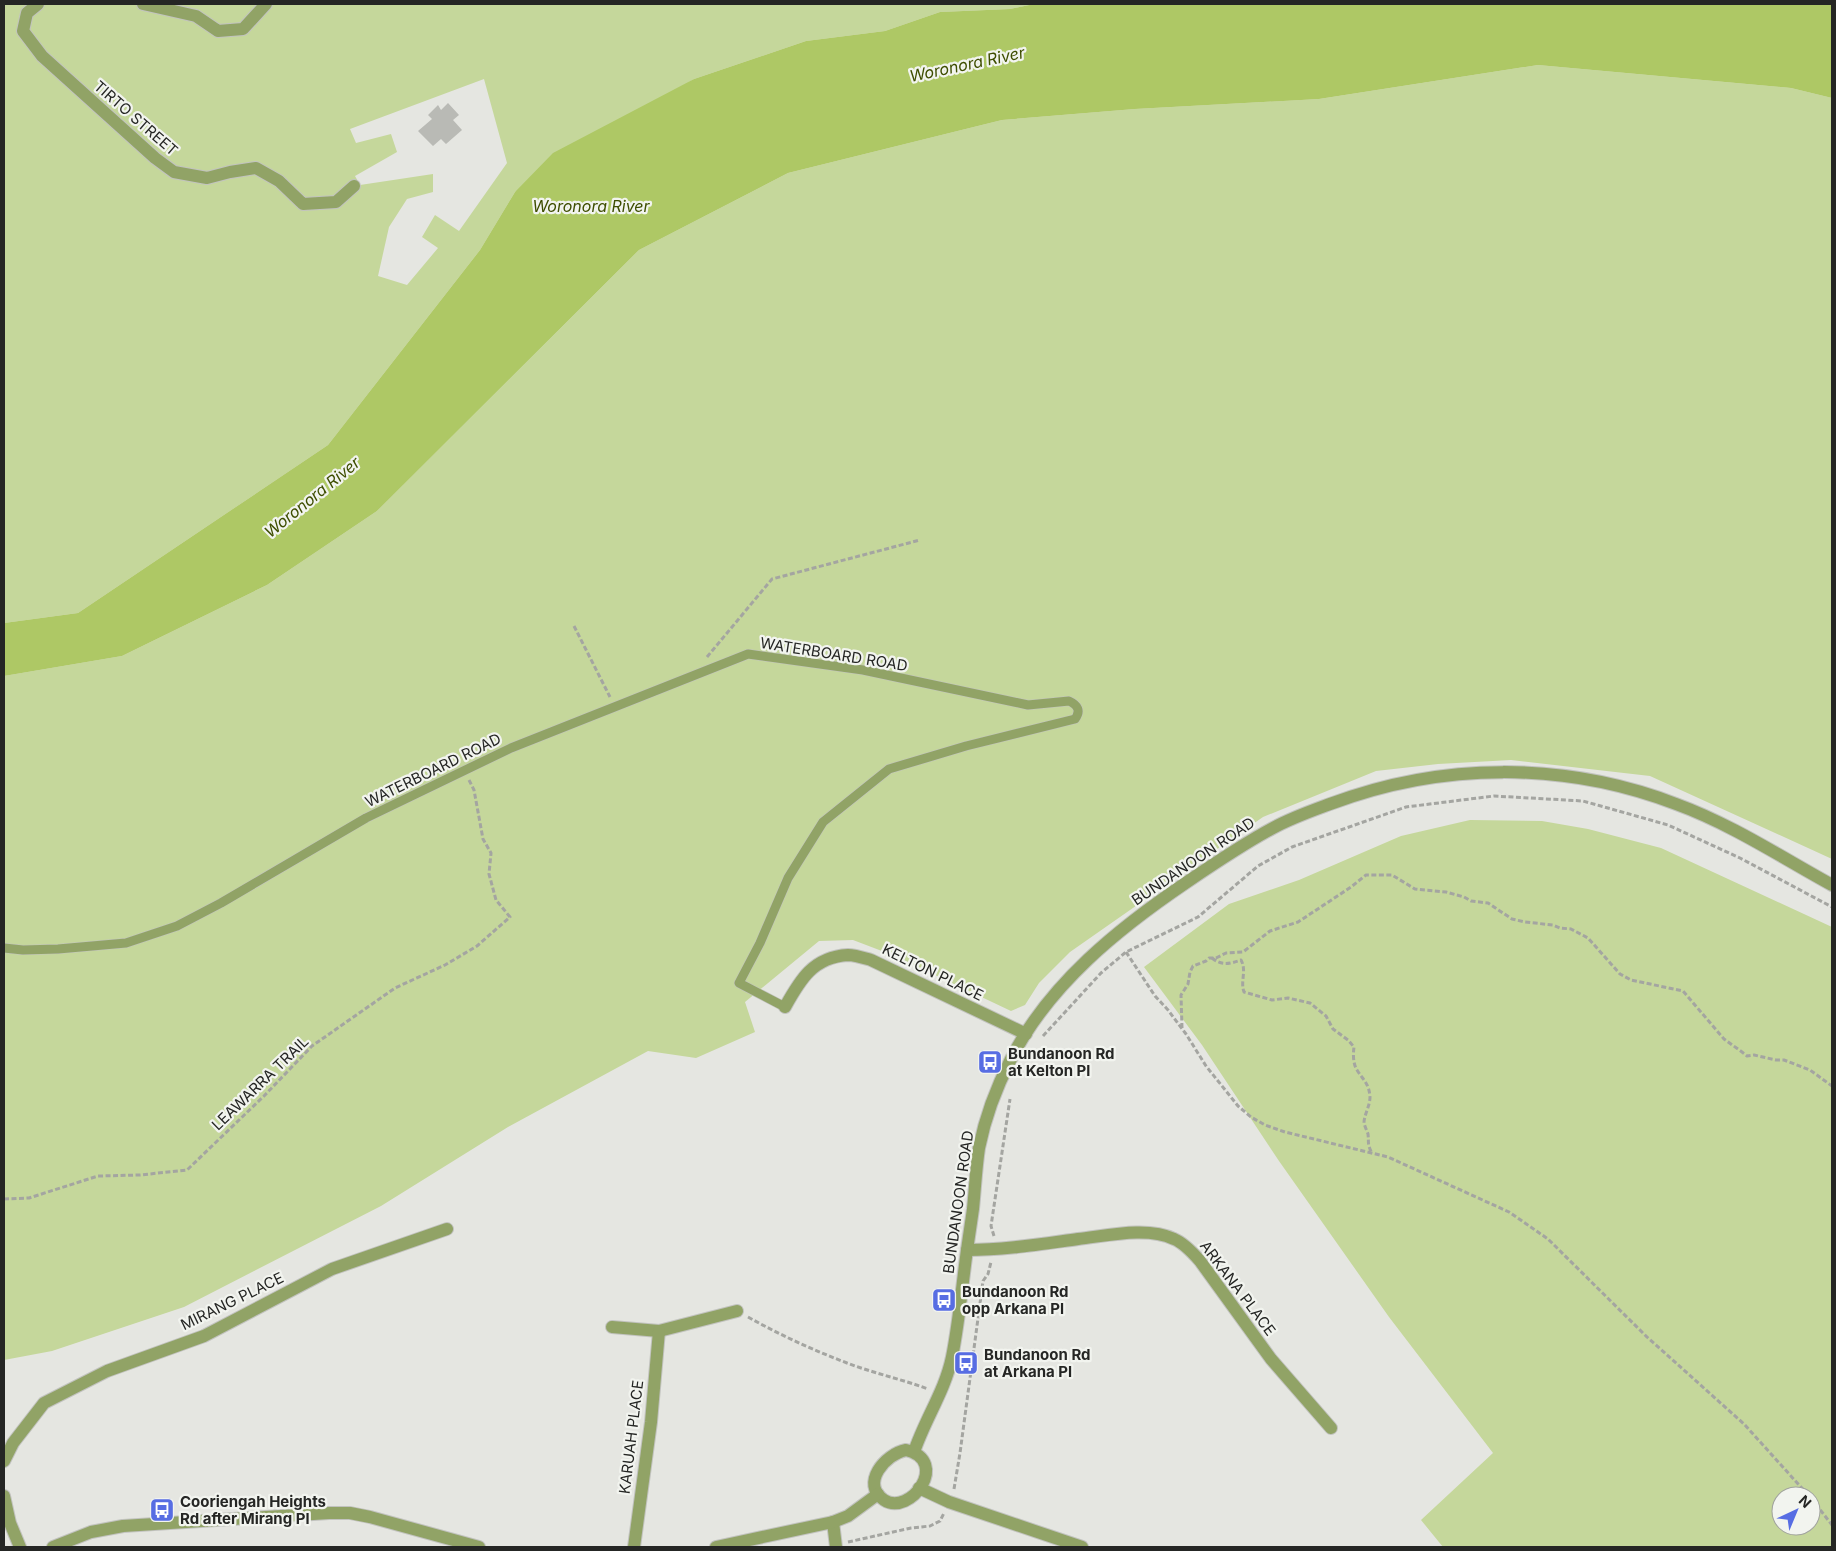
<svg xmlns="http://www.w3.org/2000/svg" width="1836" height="1551" font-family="Inter,sans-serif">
<rect width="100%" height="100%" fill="#e5e6e1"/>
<g fill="#c5d79b" fill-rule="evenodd">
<path d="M4,4H1034L1010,9L940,12L885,31L806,41L694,79L515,192L480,250L328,445L78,613L4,623ZM484,79L507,163L459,231L435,215L422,237L438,248L407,285L378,276L389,227L407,199L433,192V174L360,185L355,176L397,152L391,134L356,143L350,129Z"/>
<path d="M1538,65L1791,88L1832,98V859L1650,776L1511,760L1438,764L1376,771L1263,817L1070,952L1039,983L1025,1005L1011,1011L895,956L853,940L819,941L745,1002L755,1032L696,1058L648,1051L508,1127L381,1206L184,1307L52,1351L4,1360V676L122,656L267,585L377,511L639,250L788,173L1002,120L1135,109L1319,99Z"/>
<path d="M1470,820L1542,821L1588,829L1661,848L1832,927V1547H1443L1421,1520L1493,1453L1389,1317L1279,1161L1202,1045L1144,967L1229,904L1299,880L1401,836ZM1781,1496H1811V1526H1781Z"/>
</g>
<path fill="#aec865" d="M1034,4H1832V98L1791,88L1538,65L1319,99L1135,109L1002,120L788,173L639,250L377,511L267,585L122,656L4,676V623L78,613L328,445L480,250L515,192L553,153L694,79L806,41L885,31L940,12L1010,9Z"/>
<path fill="#b9bab5" d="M448,103L459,115L453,120L462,130L446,144L441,139L433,146L418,131L432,119L428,115L438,105L441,110Z"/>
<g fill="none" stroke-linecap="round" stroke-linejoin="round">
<defs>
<path id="service" d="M4,948L23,950L58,949L126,943L177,926L221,903L366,818L511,748L748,654L863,670L1028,705L1069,701C1078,705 1081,711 1075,719L966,746L889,769L823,822L788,878L760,943L739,983L785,1007"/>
<g id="minor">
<path d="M38,4L27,13L23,31L42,56L155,158L174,172L207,178L230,172L256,168L279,181L303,204L336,202L354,186"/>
<path d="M143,4L196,16L218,31L243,29L266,4"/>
<path d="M785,1007C800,980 813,957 848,955C855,955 864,958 871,960L1026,1034"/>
<path d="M967,1250C1004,1250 1041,1244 1078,1239C1106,1236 1147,1226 1174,1239C1184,1243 1193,1253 1200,1261L1271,1359L1331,1428"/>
<path d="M612,1327L659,1331L737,1311"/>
<path d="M4,1461L13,1443L44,1403L107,1371L204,1336L332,1269L447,1229"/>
<path d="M919,1488L949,1502L1082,1547"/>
<path d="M4,1496L10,1523L20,1547"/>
<path d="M833,1522L836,1547"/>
<path d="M634,1547L651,1422L659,1331"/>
</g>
<g id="tertiary">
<path d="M906,1450C951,1461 910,1517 884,1500C860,1484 885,1454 906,1450Z"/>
<path d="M914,1452C925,1419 945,1391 952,1357C959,1322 962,1286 967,1250C969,1236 971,1223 973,1209C975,1189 976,1168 979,1148C985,1118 997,1086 1011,1059C1049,984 1119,928 1187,882C1215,863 1243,844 1273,828C1291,818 1311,811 1330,804C1441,762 1564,761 1676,804C1731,824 1781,857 1832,885"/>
<path d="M53,1547L91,1532L123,1526L329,1513H350L370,1517L479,1547"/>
<path d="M716,1547L833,1522L848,1516L878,1494"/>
</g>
</defs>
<use href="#service" stroke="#c2c3bf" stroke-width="10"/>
<use href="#minor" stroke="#c2c3bf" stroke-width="14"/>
<use href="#tertiary" stroke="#c2c3bf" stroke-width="14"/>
<g stroke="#a4a5a1" stroke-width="3" stroke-dasharray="5 2.5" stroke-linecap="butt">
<path d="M574,626L610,697"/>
<path d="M707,657L772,579L920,540"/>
<path d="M1126,952L1155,996L1168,1010L1186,1034L1206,1066L1238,1106L1251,1117L1265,1125L1285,1132L1388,1157L1509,1212L1548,1239L1647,1337L1744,1424L1809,1496"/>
<path d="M1212,958C1222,966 1229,964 1241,960C1247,971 1240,981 1244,992L1272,1000L1288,998L1310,1003L1326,1016L1333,1029L1348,1040L1354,1047C1353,1054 1353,1064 1357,1070C1363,1080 1369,1083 1370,1097C1370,1106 1364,1115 1364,1123C1365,1127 1367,1131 1368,1134C1369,1143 1367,1144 1372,1153"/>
<path d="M1182,1028L1181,995L1188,984L1190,972L1193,966L1206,961L1209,958H1216L1226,953L1243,952L1270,931L1298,922L1351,887L1366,875H1392L1415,889L1446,892L1464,897L1471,901L1488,903L1512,919L1525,922L1553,925L1560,928L1571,929L1588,938L1620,974L1631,980L1683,991L1724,1039L1742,1052L1747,1056L1754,1055L1776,1060H1784L1810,1070L1832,1086"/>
<path d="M1043,1036L1101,973L1126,952L1198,917L1258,866L1292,847L1406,807L1494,796L1583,801L1668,825L1740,858L1832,907"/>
<path d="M4,1199L29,1198L98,1176L140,1175L187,1170L264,1096L312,1046L395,988L445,965L477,946L510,917L496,900L489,874L491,853L483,839L474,790L469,780"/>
<path d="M994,1236L991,1226L1010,1099"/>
<path d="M748,1317C780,1335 813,1350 847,1363C873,1373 901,1379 928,1389"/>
<path d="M954,1489L960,1453L983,1281L988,1274L991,1262"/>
<path d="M1811,1498L1832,1525"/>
<path d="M848,1542L911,1528L930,1526L940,1521L944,1513"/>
</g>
<use href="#service" stroke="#91a366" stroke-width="9"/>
<use href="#minor" stroke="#91a366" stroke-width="12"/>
<use href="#tertiary" stroke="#91a366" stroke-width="12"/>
</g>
<defs>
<symbol id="bus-square" viewBox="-11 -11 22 22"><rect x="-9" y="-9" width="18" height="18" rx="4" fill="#576de3" stroke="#f2f4ef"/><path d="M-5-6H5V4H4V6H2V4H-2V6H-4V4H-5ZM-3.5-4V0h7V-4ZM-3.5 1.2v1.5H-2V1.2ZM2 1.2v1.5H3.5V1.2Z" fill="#fff"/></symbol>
</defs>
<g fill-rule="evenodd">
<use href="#bus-square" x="976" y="1048" width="28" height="28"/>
<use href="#bus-square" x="930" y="1286" width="28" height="28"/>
<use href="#bus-square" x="952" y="1349" width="28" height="28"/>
<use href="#bus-square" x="148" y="1496" width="28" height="28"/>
</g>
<g text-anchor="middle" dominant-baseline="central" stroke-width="4.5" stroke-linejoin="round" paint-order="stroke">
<g font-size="15" fill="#252624" stroke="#f2f4ef">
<text transform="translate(136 118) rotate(41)">TIRTO STREET</text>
<text transform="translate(834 654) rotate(9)">WATERBOARD ROAD</text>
<text transform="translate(433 770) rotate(-26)">WATERBOARD ROAD</text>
<text transform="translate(1193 861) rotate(-34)">BUNDANOON ROAD</text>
<text transform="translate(933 972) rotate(26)">KELTON PLACE</text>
<text transform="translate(260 1083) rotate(-44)">LEAWARRA TRAIL</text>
<text transform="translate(958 1202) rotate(-82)">BUNDANOON ROAD</text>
<text transform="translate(1238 1288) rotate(53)">ARKANA PLACE</text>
<text transform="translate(232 1301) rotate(-26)">MIRANG PLACE</text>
<text transform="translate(631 1437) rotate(-83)">KARUAH PLACE</text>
</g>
<g font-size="15" font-weight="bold" fill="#252624" stroke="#f2f4ef" text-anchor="start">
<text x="1008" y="1053">Bundanoon Rd<tspan x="1008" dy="17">at Kelton Pl</tspan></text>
<text x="962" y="1291">Bundanoon Rd<tspan x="962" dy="17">opp Arkana Pl</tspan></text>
<text x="984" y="1354">Bundanoon Rd<tspan x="984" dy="17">at Arkana Pl</tspan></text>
<text x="180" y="1501">Cooriengah Heights<tspan x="180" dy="17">Rd after Mirang Pl</tspan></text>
</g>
<g font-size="16" font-style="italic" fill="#3e4e00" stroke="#f2f4ef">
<text transform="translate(967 64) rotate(-12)">Woronora River</text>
<text x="591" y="206">Woronora River</text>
<text transform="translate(312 497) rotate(-39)">Woronora River</text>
</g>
</g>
<rect width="1836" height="1551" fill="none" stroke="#252624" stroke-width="10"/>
<g transform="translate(1796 1511) rotate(44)"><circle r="24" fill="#f2f4ef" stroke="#a0a29e"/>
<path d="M0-4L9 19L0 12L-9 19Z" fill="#576de3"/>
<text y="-8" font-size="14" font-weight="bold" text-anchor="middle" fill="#252624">N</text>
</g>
</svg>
